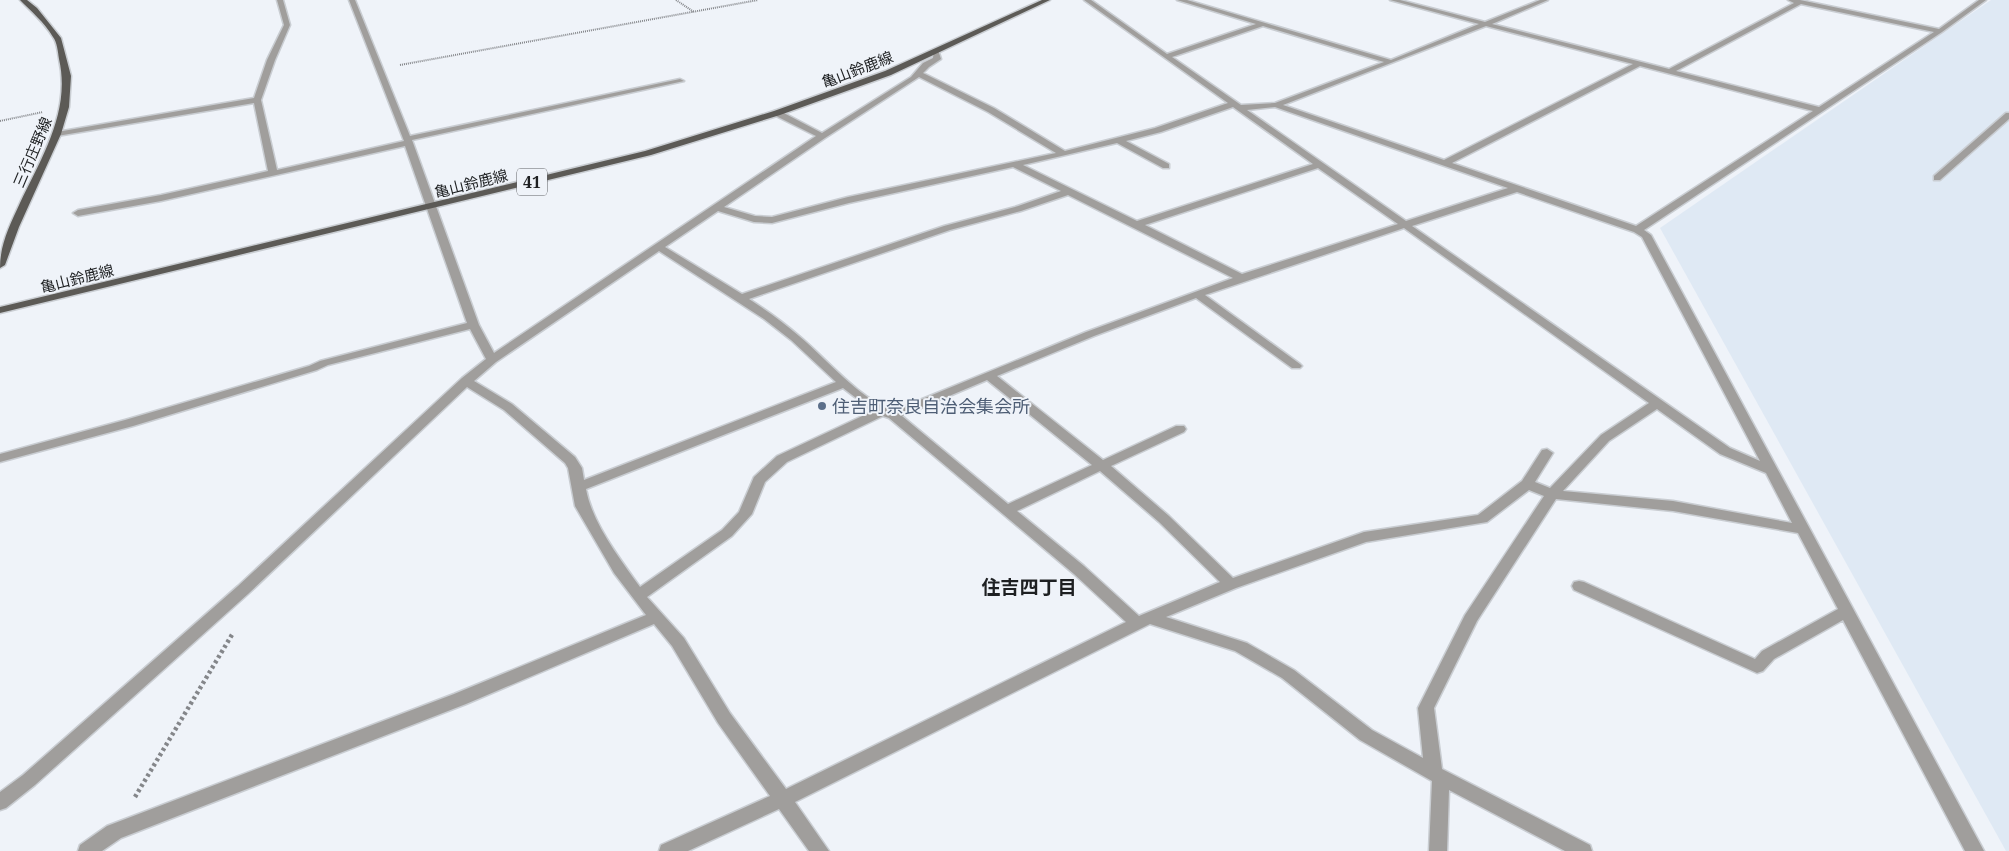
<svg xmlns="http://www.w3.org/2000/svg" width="2009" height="851" font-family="'Noto Serif','Noto Sans JP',serif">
<rect width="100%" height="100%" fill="#eff3f9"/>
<path fill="#dfe9f4" d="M1991,0H2009V851H2006L1660,228Z"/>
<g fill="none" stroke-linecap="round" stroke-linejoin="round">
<defs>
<g id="minor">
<path d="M277,0H283L290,25L275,60L261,100L277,170L404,141L349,0H355L410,136L680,79L684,81L412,140L479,325L494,353L816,136L774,115V111H780L822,133L911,77L923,63L933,58L934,50H938L941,59L929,67L923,73L994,108L1065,151L1155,128L1228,103L1084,0H1091L1167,54L1256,24L1177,0H1187L1391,60L1479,24L1390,0H1400L1485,22L1540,0H1548L1492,24L1669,69L1794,3L1788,0H1800L1939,29L1979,0H1986L1942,32L1644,230L1651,235L1984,851H1965L1843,620L1774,659L1763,671L1757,673L1574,590L1572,586L1574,582L1579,581L1584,582L1755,659L1762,651L1838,609L1798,533L1673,511L1556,499L1477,621L1434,708L1442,769L1590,845L1592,851H1565L1449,790L1447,851H1429L1432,781L1360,740L1282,678L1235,651L1150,624L795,802L829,851H809L779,809L688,851H659L661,845L770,796L718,723L672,646L654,624L466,704L121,838L102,851H78L80,845L107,826L454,694L646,615L614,573L575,506L568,468L565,463L504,410L467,387L248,594L35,785L6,808L0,810V792L23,775L238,586L462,378L486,359L470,329L328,365L317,370L133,426L0,462V454L125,420L309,366L320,361L467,323L405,146L161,201L78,216L73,213L78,210L161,195L268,171L254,103L57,136L53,134L57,132L254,98L267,60L284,25ZM1801,4L1934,32L1819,107L1676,71ZM1263,26L1384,62L1275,103L1241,105L1172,57ZM1486,26L1633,64L1444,160L1283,105ZM1640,66L1813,111L1636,226L1452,163ZM919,77L988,112L1056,153L848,197L772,217L755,216L724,207L825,138ZM1233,107L1313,164L1137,221L1023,165L1117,143L1163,168H1169V164L1126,141L1161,132ZM1275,107L1508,188L1406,221L1247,110ZM1013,167L1061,191L1015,207L944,226L742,294L665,247L718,211L754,222L772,223L849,203ZM1318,168L1398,224L1242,274L1145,225ZM1517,192L1634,232L1642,237L1760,461L1730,448L1412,226ZM1068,195L1233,278L1086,332L893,411C856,396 829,361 799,336C783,322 766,310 749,299L950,230L1021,211ZM1404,228L1649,403L1601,435L1550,488L1535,482L1553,453L1547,449L1542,450L1522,481L1478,515L1364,532L1233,578L1169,516L1111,466L1184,432L1186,429L1184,426H1176L1103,460L997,376L1094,336L1196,298L1292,368H1300L1302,366L1300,364L1205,295ZM659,251L764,319L791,340L836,382L584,480L582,468L575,457L512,404L474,381L496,362ZM987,380L1092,465L1008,504L902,416ZM843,388L873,411L777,456L754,477L739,512L722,530L640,587C620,559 592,523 586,489ZM1657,409L1720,454L1766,473L1792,523L1673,501L1563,491L1609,441ZM883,416L889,418L1074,574L1126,622L786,789L730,713L684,638L647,597L732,536L752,514L765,482L787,462ZM1100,471L1159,522L1220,582L1139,616L1084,566L1017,511ZM1529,490L1544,496L1465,615L1418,708L1423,758L1372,730L1294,670L1247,643L1166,617L1236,588L1366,542L1487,522Z"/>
<path d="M2006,113H2009V119L1940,180H1934V176Z"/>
</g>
<g id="major">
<path d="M20,0H27L37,8L61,38L71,76L69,107L61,134L19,227L5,265L0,268C0,244 10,225 20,203C42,157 71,111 59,59C58,52 57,42 53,37C44,22 32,12 20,0Z"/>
<path d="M1042,0H1050L891,75L780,115L651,155L0,313V307L645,151L774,111L885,71Z"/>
</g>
</defs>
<use href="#minor" stroke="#c9cdd2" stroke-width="3"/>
<use href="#major" stroke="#c9cdd2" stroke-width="3"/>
<g stroke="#84868a" stroke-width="2" stroke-dasharray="1 1" stroke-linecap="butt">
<path d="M676,0L694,12"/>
<path d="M400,65L758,0"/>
<path d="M0,121L43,112"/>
</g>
<path stroke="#84868a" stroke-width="4.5" stroke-dasharray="3 3" stroke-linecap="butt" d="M135,797L233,633"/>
<use href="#minor" fill="#a09e9c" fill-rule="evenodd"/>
<use href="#major" fill="#5c5a56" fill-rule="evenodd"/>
</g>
<circle fill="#5c6f8a" stroke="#eff3f9" stroke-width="2" cx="822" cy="406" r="5"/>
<g text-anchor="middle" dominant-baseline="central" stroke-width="4" stroke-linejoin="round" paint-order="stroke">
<g font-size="15" fill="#1e2022" stroke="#eff3f9">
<text transform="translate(857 69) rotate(-21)">亀山鈴鹿線</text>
<text transform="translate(32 152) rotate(-67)">三行庄野線</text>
<text transform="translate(471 183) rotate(-14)">亀山鈴鹿線</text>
<text transform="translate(77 278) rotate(-14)">亀山鈴鹿線</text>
</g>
<rect fill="#eff3f9" stroke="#5d5f62" stroke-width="1" x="517" y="168.5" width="30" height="27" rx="4"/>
<g font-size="16" font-weight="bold" fill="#1e2022">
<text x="532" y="182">41</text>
</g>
<g font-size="18" fill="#4e5e75" stroke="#eff3f9" text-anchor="start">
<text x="832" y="406">住吉町奈良自治会集会所</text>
</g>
<g font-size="19" font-weight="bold" fill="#1e2022" stroke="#eff3f9">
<text x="1029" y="587">住吉四丁目</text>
</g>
</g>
</svg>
